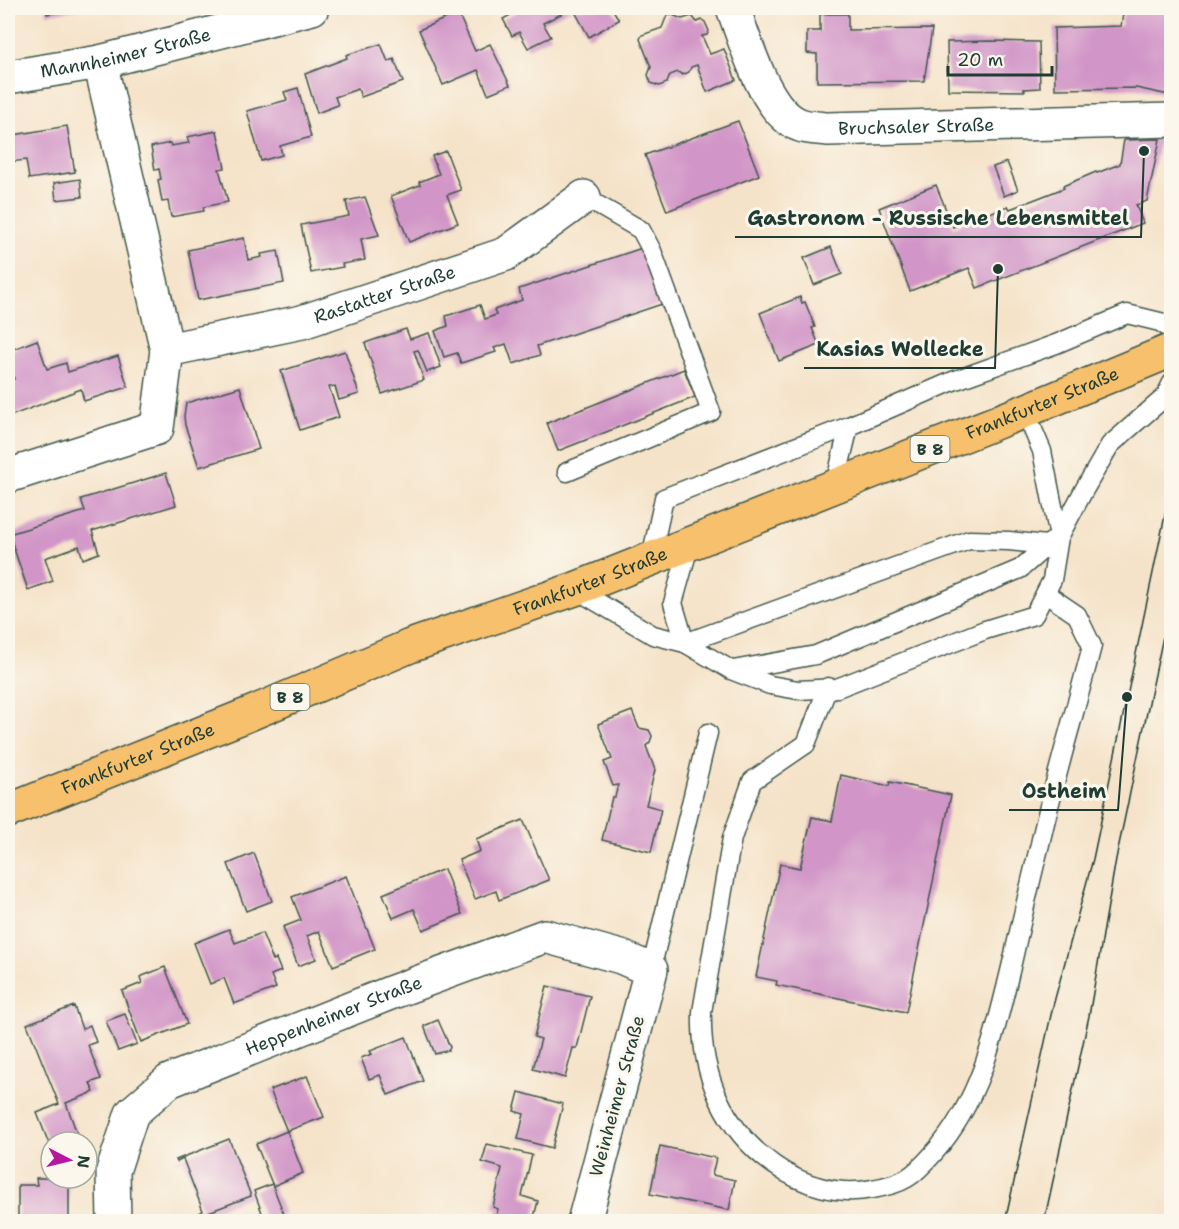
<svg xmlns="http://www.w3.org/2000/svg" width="1179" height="1229" font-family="'Shantell Sans',sans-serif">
<rect width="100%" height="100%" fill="#fbf7ec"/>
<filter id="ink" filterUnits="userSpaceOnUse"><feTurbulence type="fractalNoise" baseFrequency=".0167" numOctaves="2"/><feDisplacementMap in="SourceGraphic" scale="12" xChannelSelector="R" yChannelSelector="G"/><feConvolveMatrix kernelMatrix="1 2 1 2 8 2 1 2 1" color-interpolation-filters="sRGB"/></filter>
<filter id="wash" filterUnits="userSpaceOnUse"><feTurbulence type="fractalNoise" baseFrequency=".008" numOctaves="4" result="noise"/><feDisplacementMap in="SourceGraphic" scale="24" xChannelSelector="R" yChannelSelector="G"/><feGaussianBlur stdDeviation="1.35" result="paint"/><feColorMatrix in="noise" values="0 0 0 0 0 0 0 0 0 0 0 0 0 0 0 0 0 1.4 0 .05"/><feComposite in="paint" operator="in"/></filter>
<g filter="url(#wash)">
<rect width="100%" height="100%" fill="#f5e3c9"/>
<g id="blocks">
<g fill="#d195c7">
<path d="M46,8H81V9L47,14Z"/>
<path d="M514,8H573L543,23L551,37L528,48L519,32L512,36L503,19L516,12Z"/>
<path d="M573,8H612L619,20L589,37Z"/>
<path d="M1124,8H1172V85L1169,95L1136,88L1055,89L1054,28L1121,26Z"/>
<path d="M458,13L475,51L490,44L510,85L488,94L478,70L443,85L419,30Z"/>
<path d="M670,14L682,19L692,16L697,22L702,20L705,22L709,31L707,35L702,36L710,54L724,49L736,80L707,92L697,65L691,67L689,72L683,75L678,72L670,75L667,83L659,86L651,83L648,75L651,67L640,39L642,35L662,28L667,15Z"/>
<path d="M820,14H848V30L932,29L924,81L817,82V54L807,53V31H820Z"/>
<path d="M990,41L1039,42L1040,88L1024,89L1025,91L948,90L947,42Z"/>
<path d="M381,44L388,62L394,59L403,82L361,97L358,89L335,97L338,105L317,113L305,74L347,58L346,55Z"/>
<path d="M298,88L311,137L280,146L282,155L261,161L247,111L287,100L284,92Z"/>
<path d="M738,121L759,175L667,211L645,155Z"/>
<path d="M67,126L75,172L29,179L26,160L10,162L8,136Z"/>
<path d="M217,131L225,168L219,169L228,202L203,207L204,211L171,217L168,201L162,202L158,180L161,179L159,169L155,170L151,147L170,143L171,146L189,143L187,137Z"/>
<path d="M1160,139L1147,201L1136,205L1143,223L977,288L969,268L910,291L879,208L936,185L953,227L1008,206L1010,209L1064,188L1063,186L1096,172L1097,173L1120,164L1124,140Z"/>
<path d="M446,151L461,190L447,195L458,223L409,242L391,196L420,185L419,182L439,174L432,156Z"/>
<path d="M1007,162L1018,190L1004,196L993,167Z"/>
<path d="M80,179L82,197L56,200L54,183Z"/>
<path d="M365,197L379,235L361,239L365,260L342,264L343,267L311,273L301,225L349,216L346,201Z"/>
<path d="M244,238L248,260L262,257L261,254L278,251L284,283L198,300L188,250Z"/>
<path d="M831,247L842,274L814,285L804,258Z"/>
<path d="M642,248L662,304L537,346L540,355L513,364L506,344L494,348L496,352L461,363L457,353L444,357L435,331L448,326L446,316L480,305L485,319L496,315L494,310L522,300L519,289Z"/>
<path d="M800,297L802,303L805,302L815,327L812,328L819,345L779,361L760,313Z"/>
<path d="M406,329L410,339L429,333L441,367L427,372L418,350L414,351L424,380L382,394L365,343Z"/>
<path d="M37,340L47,369L66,363L68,372L118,356L128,387L84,401L81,389L8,417V381L14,379L8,360V351Z"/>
<path d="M345,351L359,394L339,400L335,386L329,387L339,417L300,430L281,371Z"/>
<path d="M684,369L695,397L558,451L547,423Z"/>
<path d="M240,387L259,449L199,467L185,425L184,416L186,403Z"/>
<path d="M166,473L176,505L92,531L99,553L83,559L79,546L45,558L53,581L28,590L9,534L85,511L81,499Z"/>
<path d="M632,711L639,728L649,730L652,736L650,742L646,746L655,770L646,805L661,809L651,852L602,840L612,797H615L618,785L613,786L604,762L612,759L598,724Z"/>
<path d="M841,775L889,786L890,782L951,795L906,1012L776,985L777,981L756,977L780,864L800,868L812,817L832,821Z"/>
<path d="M523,820L549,880L499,900L496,891L475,899L459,860L480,851L476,839Z"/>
<path d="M254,853L272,901L246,911L228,864Z"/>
<path d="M444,869L462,914L423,930L414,909L393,918L383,894Z"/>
<path d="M346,876L375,949L333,966L319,931L307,936L316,959L298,966L283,927L301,920L292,897Z"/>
<path d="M229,929L235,943L262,933L273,960L276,959L281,971L271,975L276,988L234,1004L224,978L210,984L194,943Z"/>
<path d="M165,967L187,1024L141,1042L122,991L142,983L140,977Z"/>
<path d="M547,986L590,996L577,1048H573L565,1078L533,1069L541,1039L534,1037Z"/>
<path d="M74,1006L82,1029L90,1025L96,1042L88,1045L101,1079L90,1083L94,1092L66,1103L80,1142H51V1149L37,1113L59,1104L27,1024Z"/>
<path d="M125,1014L137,1044L118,1051L106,1021Z"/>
<path d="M438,1020L450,1047L449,1050L435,1054L424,1026Z"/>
<path d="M406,1037L423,1081L388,1095L380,1075L369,1079L361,1058L372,1054L370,1051Z"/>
<path d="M307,1076L324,1117L287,1131L270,1090Z"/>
<path d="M519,1092L563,1104L552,1148L518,1139L524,1114L514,1111Z"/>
<path d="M287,1131L303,1173L273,1186L256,1144Z"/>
<path d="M229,1139L251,1196L198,1216L197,1214L203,1211L183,1159L177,1162L176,1160Z"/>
<path d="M487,1144L532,1155L522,1196L538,1201L533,1221H495L498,1209L493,1207L502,1168L482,1162Z"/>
<path d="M660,1146L716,1158L712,1175L735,1180L729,1210L650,1194Z"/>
<path d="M36,1178H69V1221H18V1185H37Z"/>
<path d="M272,1184L284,1214L265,1221L254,1191Z"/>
</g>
</g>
</g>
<g filter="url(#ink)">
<use href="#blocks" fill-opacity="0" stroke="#3f564a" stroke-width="1.5"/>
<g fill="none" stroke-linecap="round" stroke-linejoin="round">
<defs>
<g id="service">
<path d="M1025,411L1042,451L1059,537"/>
<path d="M567,472L711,412L652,251L641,230L584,197"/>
<path d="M835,485L849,426"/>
<path d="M651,558L664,498L849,426L953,381L1056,344L1127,314L1160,322L1172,330"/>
<path d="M575,589L653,635L685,643L731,670L770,685L798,690L837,688L985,630L1034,615L1052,580L1059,537L1084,490L1110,445L1165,397L1172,383"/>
<path d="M685,643L969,540L1009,541L1046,545"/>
<path d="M685,643L673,603L690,543"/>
<path d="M733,670L816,655L1020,569L1051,542"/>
<path d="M828,687L806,744L752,781L732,838L702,1012C700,1073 723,1129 774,1165C802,1185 838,1196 872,1189C884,1187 897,1184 907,1178C917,1172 925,1163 933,1154C981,1101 996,1030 1012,963C1021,923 1030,883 1040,844C1055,777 1075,712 1092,646L1077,615L1046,594"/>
<path d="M651,970L708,733"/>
</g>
<g id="minor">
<path id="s1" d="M733,8C745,40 765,113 800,125C808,128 819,128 828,129L1172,120"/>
<path id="s2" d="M8,77L100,62L312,8"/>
<path id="s3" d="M167,350L302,322L506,254L584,197"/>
<path d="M8,476L157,428L167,350L100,62"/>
<path id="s4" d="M114,1222L113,1171L132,1113L169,1081L390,993L545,936L621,957L651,970L584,1222"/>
</g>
<g id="primary">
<path id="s5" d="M8,811L247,715L410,646L575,589L1025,411L1172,350"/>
</g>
</defs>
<use href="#service" stroke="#3f564a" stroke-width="21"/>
<use href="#minor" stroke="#3f564a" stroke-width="36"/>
<use href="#primary" stroke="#3f564a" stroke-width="36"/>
<use href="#service" stroke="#fff" stroke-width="18"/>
<use href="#minor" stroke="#fff" stroke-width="33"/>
<use href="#primary" stroke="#f7c06c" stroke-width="33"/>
<g stroke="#1f3d34" stroke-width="1.5">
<path d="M1005,1222L1053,1006L1093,859L1172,482"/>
<path d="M1044,1222L1089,1016L1116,859L1172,594"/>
</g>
</g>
</g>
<g text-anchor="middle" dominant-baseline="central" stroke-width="6" stroke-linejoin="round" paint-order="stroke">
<g fill="#fbf7ec" stroke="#61756b" stroke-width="1.5">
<rect x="910.5" y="436" width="39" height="26" rx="4.5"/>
<rect x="270.5" y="684" width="39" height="26" rx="4.5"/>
</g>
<g font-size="16" font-weight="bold" fill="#1f3d34">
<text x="930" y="449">B 8</text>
<text x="290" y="697">B 8</text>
</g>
<g font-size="18" fill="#1f3d34" stroke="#fbf7ec">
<text stroke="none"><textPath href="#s2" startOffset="120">Mannheimer Straße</textPath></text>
<text stroke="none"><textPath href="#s1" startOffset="255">Bruchsaler Straße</textPath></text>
<text stroke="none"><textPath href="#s3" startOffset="225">Rastatter Straße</textPath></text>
<text stroke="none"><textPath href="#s5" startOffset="1112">Frankfurter Straße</textPath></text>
<text stroke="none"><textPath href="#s5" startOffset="626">Frankfurter Straße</textPath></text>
<text stroke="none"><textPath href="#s5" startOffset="140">Frankfurter Straße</textPath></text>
<text stroke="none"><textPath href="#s4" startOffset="338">Heppenheimer Straße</textPath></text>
<text transform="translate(617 1096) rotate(-75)">Weinheimer Straße</text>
</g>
</g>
<path fill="none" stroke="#1f3d34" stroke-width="2" d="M1144 151L1141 237H735M998 269L995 368H804M1127 697L1118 810H1009"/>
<g fill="#1f3d34" stroke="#fbf7ec" stroke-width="2">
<circle cx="1144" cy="151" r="6"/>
<circle cx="998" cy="269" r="6"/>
<circle cx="1127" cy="697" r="6"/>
</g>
<g font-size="20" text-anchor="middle" font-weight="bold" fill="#1f3d34" stroke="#fbf7ec" stroke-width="6" stroke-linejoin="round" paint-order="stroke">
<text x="938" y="225">Gastronom - Russische Lebensmittel</text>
<text x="900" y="356">Kasias Wollecke</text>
<text x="1064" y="798">Ostheim</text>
</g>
<rect width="1179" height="1229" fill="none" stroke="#fbf7ec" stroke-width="30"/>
<g transform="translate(69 1160) rotate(97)"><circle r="28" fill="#fbf7ec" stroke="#a3ada2" stroke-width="1.5"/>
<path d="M0-4.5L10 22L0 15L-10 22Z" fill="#b5179e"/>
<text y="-9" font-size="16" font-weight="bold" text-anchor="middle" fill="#1f3d34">N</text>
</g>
<path d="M948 66v9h104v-9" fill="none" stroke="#1f3d34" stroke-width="3"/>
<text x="957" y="66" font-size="18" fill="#1f3d34" stroke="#fbf7ec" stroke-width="4.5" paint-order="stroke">20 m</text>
</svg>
